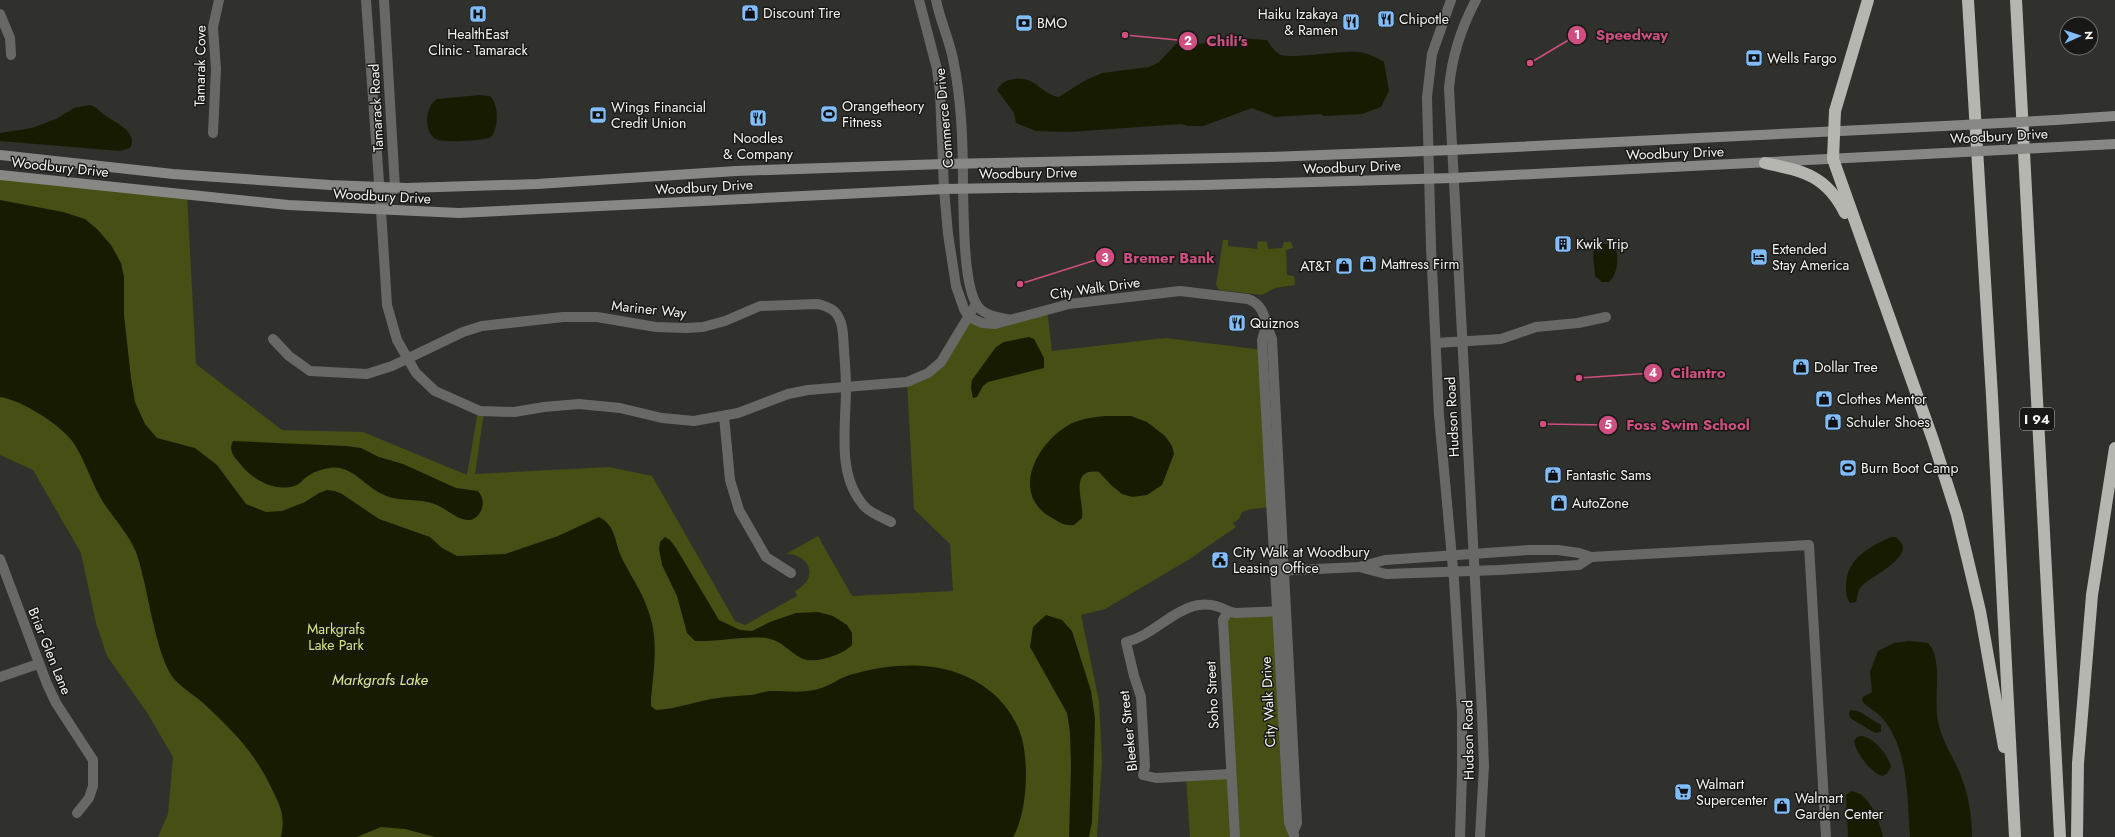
<svg xmlns="http://www.w3.org/2000/svg" width="2115" height="837" font-family="Jost,sans-serif">
<rect width="100%" height="100%" fill="#30312c"/>
<g fill="#474f14">
<path d="M0,175L187,195L196,364L282,430L363,432L467,475L478,411L484,412L475,474L609,467L652,476L735,621L745,625L797,596L795,591C819,579 811,554 786,554L818,536L852,596L953,591L950,544L914,509L907,382L928,373L969,317L982,323L1047,309L1052,351L1166,338L1263,350L1271,507L1252,509L1242,512L1239,519L1233,523L1236,527L1188,560L1105,609L1081,615L1099,701L1102,761L1097,837H158L168,814L173,757L148,714L107,656L96,623L81,553L33,470L0,455Z"/>
<path d="M1223,240H1228V246L1257,249L1258,241L1267,242L1268,249L1282,248L1284,242H1291L1293,248L1286,250L1287,275L1294,276L1295,285L1275,288L1262,295L1219,290L1216,285Z"/>
<path d="M1228,611H1277L1295,837H1190L1186,776L1230,774Z"/>
</g>
<g fill="#171c00">
<path d="M1236,38L1267,40C1270,44 1274,51 1279,54C1287,60 1343,50 1358,52C1367,53 1376,57 1384,62L1389,91L1381,107L1362,114L1324,116L1321,114L1275,117L1252,108L1203,126H1188L1181,124L1069,132L1036,131L1016,123L1014,113L997,90C1002,82 1006,80 1015,79C1037,76 1040,94 1059,97L1084,81L1102,73L1149,67L1159,62L1176,44L1182,42L1192,45Z"/>
<path d="M479,95L490,96C499,104 499,128 491,137C484,141 443,143 436,139C423,132 425,106 437,99Z"/>
<path d="M89,105C96,106 97,109 102,113C111,121 140,131 130,148L120,151L0,141V133L32,128L56,119L74,108Z"/>
<path d="M0,200L63,212L85,219L97,229L111,245L121,263L124,277V315L131,378L135,402L145,424L157,438L195,448L217,465L246,504L266,512L282,511L305,502L319,493L327,490L335,491L342,494L379,519L430,537L442,548L457,556L505,554L558,536L599,517C616,526 614,540 621,556C629,574 642,591 648,610C659,639 654,668 651,698V706L656,710C677,709 697,701 718,698C729,696 740,696 751,695C758,694 765,691 772,691C786,691 800,693 814,690C828,688 840,677 853,674C903,660 959,660 998,698C1009,710 1018,723 1022,739C1029,766 1027,813 1013,837H435L405,829L381,827L357,837H281C286,813 279,804 269,783C251,748 231,729 202,702C194,695 184,689 176,681C155,659 148,584 136,552C128,533 114,519 103,502C92,484 86,463 75,445C63,426 22,400 0,397Z"/>
<path d="M1596,244H1607L1616,249C1619,259 1617,275 1609,282H1602L1595,276L1593,254Z"/>
<path d="M1029,337L1034,339L1044,358V368L988,382L983,386L977,397L973,398L971,388L972,380L996,347L1004,342Z"/>
<path d="M1106,416H1131L1147,422L1165,436L1172,446L1174,454L1162,485L1147,495L1132,497L1122,494L1111,485L1099,472C1067,467 1085,504 1082,518L1074,525C1066,526 1060,523 1054,519C1010,497 1034,446 1067,426C1078,419 1093,417 1106,416Z"/>
<path d="M233,441L346,446L361,448L379,457L403,464L456,488L478,491C482,496 484,501 482,508C480,514 476,519 470,520C458,521 447,509 437,505C419,497 401,503 384,495C368,488 357,472 340,468C330,466 317,470 308,476C304,478 301,483 297,485C274,494 250,478 237,460C232,455 229,448 233,441Z"/>
<path d="M665,537L670,540L676,548L719,620L740,630L752,631L770,622L796,613L818,612L833,616L847,625L852,633V645C842,655 814,665 801,658C788,651 781,640 766,638C742,636 719,642 695,641L687,633L677,596L662,565L659,549L660,542Z"/>
<path d="M1891,537H1895C1922,555 1871,575 1861,587C1857,591 1858,597 1856,602L1850,603C1846,598 1846,591 1846,585C1847,558 1869,547 1891,537Z"/>
<path d="M1046,615L1062,620L1072,631L1091,691L1095,718L1092,822L1089,837H1069L1071,766L1070,732L1067,713L1030,647L1033,627Z"/>
<path d="M1909,641L1928,643C1944,660 1933,698 1938,721C1941,739 1952,755 1959,771C1968,792 1972,814 1972,837H1910C1907,799 1909,750 1883,719C1877,711 1868,708 1862,701L1863,697L1872,692L1870,672L1878,651L1894,643Z"/>
<path d="M1851,710L1860,712L1881,725V732L1875,733L1850,718L1849,712Z"/>
<path d="M1861,736C1874,737 1888,755 1891,767L1887,774L1882,776C1871,772 1856,754 1854,741L1857,737Z"/>
<path d="M1851,791C1870,793 1879,821 1883,837H1848L1846,795Z"/>
</g>
<g fill="none" stroke-linecap="round" stroke-linejoin="round">
<g stroke="#686966" stroke-width="10">
<path d="M0,14L10,38L11,55"/>
<path d="M213,133L216,69L213,27L219,0"/>
<path d="M944,189L948,234L956,286L964,309L969,317L982,323L995,324L1069,304L1180,291L1248,299C1266,305 1265,324 1272,339L1297,823L1294,830"/>
<path d="M963,189C964,216 963,284 977,305C983,315 997,317 1007,319"/>
<path d="M381,210L387,305L397,340L416,373L435,391L480,411L514,412L544,407L579,404L620,408L662,418L694,421L738,413L788,394L808,390L907,382L928,373L941,362L976,304"/>
<path d="M1266,327L1262,340L1289,823L1294,835"/>
<path d="M273,339L289,356L310,371L367,374L392,366L463,332L482,326L563,317H597L656,327L686,328L703,327L725,321L760,306L818,304C824,306 830,307 835,312C844,322 843,337 844,350C845,363 846,376 846,389C846,427 836,476 865,507C871,513 883,518 891,522"/>
<path d="M1436,343L1501,339L1536,327L1578,323L1606,317"/>
<path d="M724,416L730,480L739,510L766,557L791,573"/>
<path d="M0,559L47,684L56,703L93,760V786L89,798L77,813"/>
<path d="M1359,567L1386,574L1499,570L1579,565L1591,557"/>
<path d="M1274,571L1359,567L1385,560L1529,550H1558L1579,553L1591,557L1809,545L1826,837"/>
<path d="M1228,611C1186,588 1163,633 1126,642L1134,676L1141,697L1145,766L1143,775L1156,778L1230,774"/>
<path d="M0,677L38,664"/>
<path d="M1235,837L1223,620L1228,611L1235,613L1283,611"/>
</g>
<g stroke="#686966" stroke-width="10">
<path d="M366,0L381,210"/>
<path d="M919,0L937,69L940,93L944,189"/>
<path d="M936,0C940,20 949,39 953,59C962,102 963,145 963,189"/>
<path d="M1451,0L1432,54L1427,97L1431,247L1439,415L1454,580L1462,712V773L1460,837"/>
<path d="M1476,0C1461,28 1452,56 1449,88L1482,713L1484,766L1480,837"/>
<path d="M381,210L395,188L384,0"/>
</g>
<g stroke="#878884" stroke-width="10">
<path d="M2056,120L2115,116"/>
<path d="M2058,147L2115,144"/>
<path d="M0,155L173,174L330,185L407,188L537,184L736,171L944,164L1268,157L1452,150L1944,126"/>
<path d="M0,175L288,205L459,213L944,189L1204,185L1453,178L1945,153"/>
</g>
<g stroke="#b5b6b0" stroke-width="12">
<path d="M1868,0L1835,111L1833,159L1933,440L1957,515L1980,611L2004,747"/>
<path d="M1968,0L1992,396L2015,837"/>
<path d="M2016,0L2060,837"/>
<path d="M1765,163C1803,171 1826,175 1845,213"/>
<path d="M2077,837L2078,763L2092,595L2115,448"/>
</g>
<g stroke="#878884" stroke-width="10">
<path d="M1944,126L2056,120"/>
<path d="M1945,153L2058,147"/>
</g>
</g>
<defs>
<symbol id="shop-square" viewBox="-11 -11 22 22"><rect x="-9" y="-9" width="18" height="18" rx="4" fill="#81bdfa" stroke="#181916"/><path d="M-5-2.5h2.3a2.7 3.5 0 0 1 5.4 0H5L5.5 6h-11ZM-1.5-2.5h3a1.5 2.3 0 0 0-3 0Z" fill="#111"/></symbol>
<symbol id="hospital-square" viewBox="-11 -11 22 22"><rect x="-9" y="-9" width="18" height="18" rx="4" fill="#81bdfa" stroke="#181916"/><path d="M-5-5h3v3.5h4V-5h3V5h-3V1.5h-4V5h-3Z" fill="#111"/></symbol>
<symbol id="restaurant-square" viewBox="-11 -11 22 22"><rect x="-9" y="-9" width="18" height="18" rx="4" fill="#81bdfa" stroke="#181916"/><path d="M-5-6h1v4h1v-4h1v4h1v-4h1v5L-1.5 .5V6h-2V.5L-5-1ZM5-6V6H3V1.5H1.5Q1.5-4 5-6Z" fill="#111"/></symbol>
<symbol id="bank-square" viewBox="-11 -11 22 22"><rect x="-9" y="-9" width="18" height="18" rx="4" fill="#81bdfa" stroke="#181916"/><path d="M-6-4H6V4H-6ZM0-2.3a2.3 2.3 0 1 0 0 4.6a2.3 2.3 0 1 0 0-4.6Z" fill="#111"/></symbol>
<symbol id="stadium-square" viewBox="-11 -11 22 22"><rect x="-9" y="-9" width="18" height="18" rx="4" fill="#81bdfa" stroke="#181916"/><path d="M0-5a6.5 5 0 1 0 0 10a6.5 5 0 1 0 0-10ZM-3.5-1.8h7v3.6h-7Z" fill="#111"/></symbol>
<symbol id="building-square" viewBox="-11 -11 22 22"><rect x="-9" y="-9" width="18" height="18" rx="4" fill="#81bdfa" stroke="#181916"/><path d="M-4-6H4V6H1V3H-1V6H-4ZM-2.5-4.3h1.7v1.8h-1.7ZM.8-4.3h1.7v1.8H.8ZM-2.5-1h1.7V.8h-1.7ZM.8-1h1.7V.8H.8Z" fill="#111"/></symbol>
<symbol id="hotel-square" viewBox="-11 -11 22 22"><rect x="-9" y="-9" width="18" height="18" rx="4" fill="#81bdfa" stroke="#181916"/><path d="M-6-4.5h1.5V1H6V5H4.5V3h-9V5H-6ZM-4 0a1.8 1.8 0 1 1 3.6 0ZM.5 0V-2.5h3Q6-2.5 6 0Z" fill="#111"/></symbol>
<symbol id="civic-square" viewBox="-11 -11 22 22"><rect x="-9" y="-9" width="18" height="18" rx="4" fill="#81bdfa" stroke="#181916"/><path d="M-.6-6.5H3V-4.5H.6V-3L4-1V1h2V6H-6V1h2V-1L-.6-3ZM-1.2 2.5V6h2.4V2.5Z" fill="#111"/></symbol>
<symbol id="supermarket-square" viewBox="-11 -11 22 22"><rect x="-9" y="-9" width="18" height="18" rx="4" fill="#81bdfa" stroke="#181916"/><path d="M-6-5.5h2.5l.6 2H6L4.5 2H-2.5L-4.4-4H-6ZM-1.5 3.2a1.3 1.3 0 1 0 .1 0ZM3 3.2a1.3 1.3 0 1 0 .1 0Z" fill="#111"/></symbol>
</defs>
<g fill-rule="evenodd">
<use href="#shop-square" x="740" y="3" width="20" height="20"/>
<use href="#hospital-square" x="468" y="4" width="20" height="20"/>
<use href="#restaurant-square" x="1376" y="9" width="20" height="20"/>
<use href="#restaurant-square" x="1341" y="12" width="20" height="20"/>
<use href="#bank-square" x="1014" y="13" width="20" height="20"/>
<use href="#bank-square" x="1744" y="48" width="20" height="20"/>
<use href="#stadium-square" x="819" y="104" width="20" height="20"/>
<use href="#bank-square" x="588" y="105" width="20" height="20"/>
<use href="#restaurant-square" x="748" y="108" width="20" height="20"/>
<use href="#building-square" x="1553" y="234" width="20" height="20"/>
<use href="#hotel-square" x="1749" y="247" width="20" height="20"/>
<use href="#shop-square" x="1358" y="254" width="20" height="20"/>
<use href="#shop-square" x="1334" y="256" width="20" height="20"/>
<use href="#restaurant-square" x="1227" y="313" width="20" height="20"/>
<use href="#shop-square" x="1791" y="357" width="20" height="20"/>
<use href="#shop-square" x="1814" y="389" width="20" height="20"/>
<use href="#shop-square" x="1823" y="412" width="20" height="20"/>
<use href="#stadium-square" x="1838" y="458" width="20" height="20"/>
<use href="#shop-square" x="1543" y="465" width="20" height="20"/>
<use href="#shop-square" x="1549" y="493" width="20" height="20"/>
<use href="#civic-square" x="1210" y="550" width="20" height="20"/>
<use href="#supermarket-square" x="1673" y="782" width="20" height="20"/>
<use href="#shop-square" x="1772" y="796" width="20" height="20"/>
</g>
<g text-anchor="middle" dominant-baseline="central" stroke-width="3" stroke-linejoin="round" paint-order="stroke">
<rect fill="#181916" stroke="#b2b3af" stroke-width="1" x="2020" y="408" width="34" height="22" rx="3"/>
<g font-size="13" font-weight="bold" fill="#f4f5f1">
<text x="2037" y="419">I 94</text>
</g>
<g font-size="14" fill="#f4f5f1" stroke="#181916" text-anchor="start">
<text x="763" y="13">Discount Tire</text>
<text x="1338" y="14" text-anchor="end">Haiku Izakaya<tspan x="1338" dy="16">&amp; Ramen</tspan></text>
<text x="1399" y="19">Chipotle</text>
<text x="1037" y="23">BMO</text>
<text x="478" y="34" text-anchor="middle">HealthEast<tspan x="478" dy="16">Clinic - Tamarack</tspan></text>
<text x="1767" y="58">Wells Fargo</text>
<text x="842" y="106">Orangetheory<tspan x="842" dy="16">Fitness</tspan></text>
<text x="611" y="107">Wings Financial<tspan x="611" dy="16">Credit Union</tspan></text>
<text x="758" y="138" text-anchor="middle">Noodles<tspan x="758" dy="16">&amp; Company</tspan></text>
<text x="1576" y="244">Kwik Trip</text>
<text x="1772" y="249">Extended<tspan x="1772" dy="16">Stay America</tspan></text>
<text x="1381" y="264">Mattress Firm</text>
<text x="1331" y="266" text-anchor="end">AT&amp;T</text>
<text x="1250" y="323">Quiznos</text>
<text x="1814" y="367">Dollar Tree</text>
<text x="1837" y="399">Clothes Mentor</text>
<text x="1846" y="422">Schuler Shoes</text>
<text x="1861" y="468">Burn Boot Camp</text>
<text x="1566" y="475">Fantastic Sams</text>
<text x="1572" y="503">AutoZone</text>
<text x="1233" y="552">City Walk at Woodbury<tspan x="1233" dy="16">Leasing Office</tspan></text>
<text x="1696" y="784">Walmart<tspan x="1696" dy="16">Supercenter</tspan></text>
<text x="1795" y="798">Walmart<tspan x="1795" dy="16">Garden Center</tspan></text>
</g>
<g font-size="14" fill="#f4f5f1" stroke="#181916">
<text transform="translate(200 66) rotate(-89)">Tamarak Cove</text>
<text transform="translate(376 108) rotate(-93)">Tamarack Road</text>
<text transform="translate(944 118) rotate(-95)">Commerce Drive</text>
<text transform="translate(1999 136) rotate(-3)">Woodbury Drive</text>
<text transform="translate(1675 153) rotate(-2)">Woodbury Drive</text>
<text transform="translate(60 167) rotate(6)">Woodbury Drive</text>
<text transform="translate(1352 167) rotate(-2)">Woodbury Drive</text>
<text transform="translate(1028 173) rotate(-1)">Woodbury Drive</text>
<text transform="translate(704 187) rotate(-3)">Woodbury Drive</text>
<text transform="translate(382 196) rotate(3)">Woodbury Drive</text>
<text transform="translate(1095 288) rotate(-8)">City Walk Drive</text>
<text transform="translate(649 309) rotate(6)">Mariner Way</text>
<text transform="translate(1452 417) rotate(-93)">Hudson Road</text>
<text transform="translate(50 651) rotate(68)">Briar Glen Lane</text>
<text transform="translate(1212 695) rotate(-93)">Soho Street</text>
<text transform="translate(1268 702) rotate(-93)">City Walk Drive</text>
<text transform="translate(1128 731) rotate(-96)">Bleeker Street</text>
<text transform="translate(1468 740) rotate(-91)">Hudson Road</text>
</g>
<g font-size="14" fill="#d3e488" stroke="#181916">
<text x="336" y="629">Markgrafs<tspan x="336" dy="16">Lake Park</tspan></text>
</g>
<g font-size="15" font-style="italic" fill="#dced91" stroke="#181916">
<text x="380" y="680">Markgrafs Lake</text>
</g>
</g>
<path fill="none" stroke="#ce4f80" stroke-width="1.5" d="M1530 63L1577 35M1125 35L1188 41M1020 284L1105 257M1579 378L1653 373M1543 424L1608 425"/>
<g fill="#ce4f80" stroke="#181916" stroke-width="1.5">
<circle cx="1530" cy="63" r="4"/>
<circle cx="1125" cy="35" r="4"/>
<circle cx="1020" cy="284" r="4"/>
<circle cx="1579" cy="378" r="4"/>
<circle cx="1543" cy="424" r="4"/>
<circle cx="1577" cy="35" r="10"/>
<circle cx="1188" cy="41" r="10"/>
<circle cx="1105" cy="257" r="10"/>
<circle cx="1653" cy="373" r="10"/>
<circle cx="1608" cy="425" r="10"/>
</g>
<g font-size="12" text-anchor="middle" font-weight="bold" fill="#fff">
<text x="1577" y="39">1</text>
<text x="1188" y="45">2</text>
<text x="1105" y="262">3</text>
<text x="1653" y="377">4</text>
<text x="1608" y="429">5</text>
</g>
<g font-size="15" text-anchor="middle" font-weight="bold" fill="#ce4f80" stroke="#181916" stroke-width="3" stroke-linejoin="round" paint-order="stroke">
<text x="1632" y="40">Speedway</text>
<text x="1227" y="46">Chili's</text>
<text x="1169" y="263">Bremer Bank</text>
<text x="1698" y="378">Cilantro</text>
<text x="1688" y="430">Foss Swim School</text>
</g>
<g transform="translate(2079 36) rotate(87)"><circle r="19" fill="#181916" stroke="#70716e"/>
<path d="M0-3L7 15L0 10L-7 15Z" fill="#81bdfa"/>
<text y="-6" font-size="11" font-weight="bold" text-anchor="middle" fill="#f4f5f1">N</text>
</g>
</svg>
